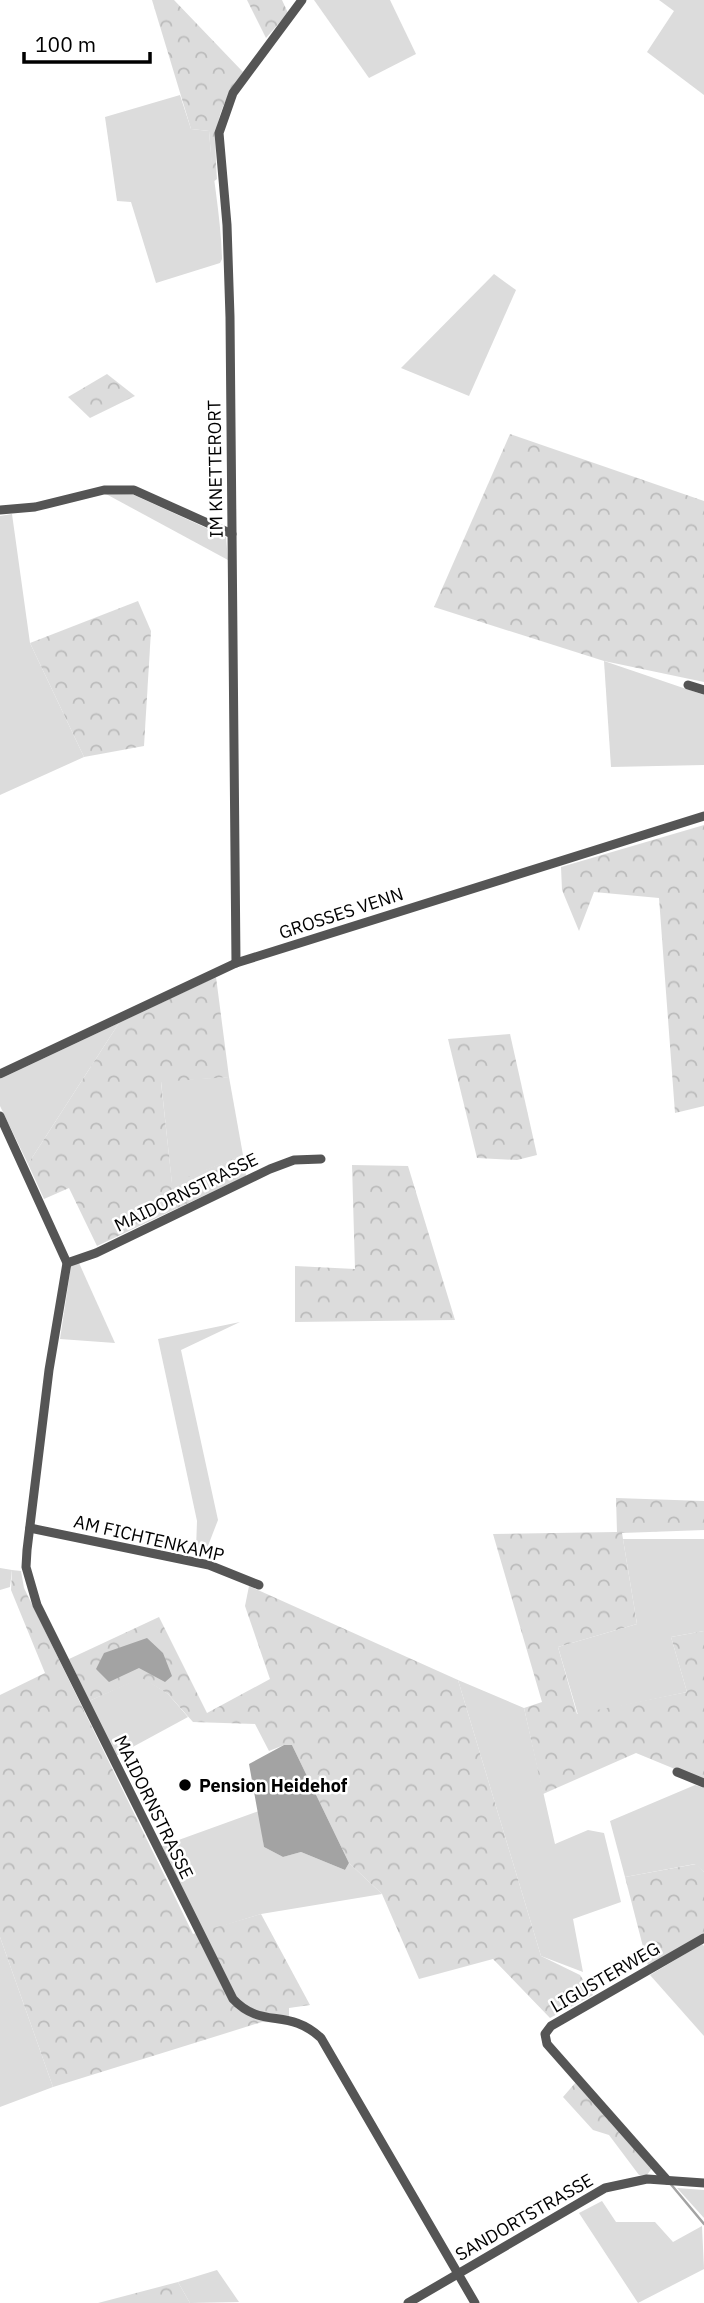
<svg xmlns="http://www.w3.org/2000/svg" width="704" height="2303" font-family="'IBM Plex Sans',sans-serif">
<defs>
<pattern id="forest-crowns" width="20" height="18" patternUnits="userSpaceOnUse" patternTransform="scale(1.75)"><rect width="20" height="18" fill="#dcdcdc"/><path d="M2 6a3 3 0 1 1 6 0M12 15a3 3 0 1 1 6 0" fill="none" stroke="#bbb"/></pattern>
</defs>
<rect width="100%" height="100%" fill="#fff"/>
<g fill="#dcdcdc">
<path d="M314,0H390L416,54L369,78Z"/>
<path d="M659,0H704V95L647,52L674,11Z"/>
<path d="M180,95L191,129L209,131C212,175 221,215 222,259L220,263L156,283L131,202L117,201L105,117Z"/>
<path d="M494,274L516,290L469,396L401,368Z"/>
<path d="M106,494L134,495L226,537L228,560Z"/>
<path d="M12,514L30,643L84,757L0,795V516Z"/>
<path d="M604,661L704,695V765L611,767Z"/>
<path d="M119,1023L28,1164L0,1106V1079Z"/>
<path d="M229,1077L243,1155L172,1184L161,1081Z"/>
<path d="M79,1263L115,1343L60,1339L71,1266Z"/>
<path d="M240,1322L181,1350L218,1520L206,1551L196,1549L197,1521L158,1339Z"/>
<path d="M623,1539H704V1631L671,1637L687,1692L578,1715L558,1647L637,1624Z"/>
<path d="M0,1568L12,1570L10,1587L0,1590Z"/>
<path d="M142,1677L168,1694L188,1717L116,1756L89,1701Z"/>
<path d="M458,1680L524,1708L555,1844L588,1830L604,1833L621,1902L573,1919L583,1972L541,1956Z"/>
<path d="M695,1785L704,1788V1872L695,1864L625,1877L610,1821Z"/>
<path d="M259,1811L264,1847L283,1857L301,1852L345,1870L349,1863L382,1894L261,1914L203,1932L162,1846Z"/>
<path d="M0,1937L53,2087L0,2107Z"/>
<path d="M702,1944L704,1946V2036L650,1975Z"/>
<path d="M677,2188L704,2190V2218Z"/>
<path d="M602,2201L616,2222H655L673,2242L702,2226L704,2269L638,2303L579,2213Z"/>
<path d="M217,2270L239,2302L190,2303L178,2282Z"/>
</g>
<g fill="url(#forest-crowns)">
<path d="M152,0H174L243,72C214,115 214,128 217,179L213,182L209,131L191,129Z"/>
<path d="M247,0H282L288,13L266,38Z"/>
<path d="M107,374L135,396L90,418L68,397Z"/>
<path d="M510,434L704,501V682L604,661L434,607Z"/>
<path d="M138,601L151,631L144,746L84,757L30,643Z"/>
<path d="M704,825V1106L675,1113L659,898L594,892L579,931L562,890L561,867Z"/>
<path d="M216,977L229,1077L161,1082L172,1183L243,1155L246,1176L97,1246L69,1188L44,1199L28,1164L119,1023Z"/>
<path d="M510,1034L537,1155L517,1160L477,1158L448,1039Z"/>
<path d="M352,1165L408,1166L455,1320L295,1322V1266L355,1269Z"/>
<path d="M616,1498L704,1501V1530L622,1533L637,1624L558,1647L577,1714L687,1692L671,1637L704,1631V1781L636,1753L543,1794L524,1708L542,1702L493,1534L617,1532Z"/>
<path d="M12,1570L21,1571L24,1588L193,1934L261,1914L310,2005L289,2008V2023L262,2022L53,2087L0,1937V1695L45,1673L11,1590Z"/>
<path d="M249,1586L458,1680L541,1956L580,1975L593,1995L550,2018L493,1959L419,1979L382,1894L349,1863L292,1745H284L269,1751L255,1724L193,1722L168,1694L142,1678L89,1701L69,1659L159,1617L207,1713L270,1679L245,1606Z"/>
<path d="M696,1864L704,1872V1936L648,1966L625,1877Z"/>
<path d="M576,2082L652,2168L647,2175H639L609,2135L593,2130L563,2097Z"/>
<path d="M178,2282L190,2303H98Z"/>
</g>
<g fill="#a3a3a3">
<path d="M147,1638L163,1653L172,1676L165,1682L139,1668L109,1682L96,1669L104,1653Z"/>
<path d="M284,1745H292L349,1863L345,1870L301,1852L283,1857L264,1847L249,1764Z"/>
</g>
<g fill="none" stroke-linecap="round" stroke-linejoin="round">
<path stroke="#a3a3a3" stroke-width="2.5" d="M669,2182L704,2224"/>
<g stroke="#555" stroke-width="9">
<path d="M0,510L35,507L104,490H134L232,534"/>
<path d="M688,685L704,690"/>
<path d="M236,963L230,317L227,225L219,133L233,93L302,0"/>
<path d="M0,1074L236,963L704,816"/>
<path d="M0,1116L67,1263L49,1370L27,1550L26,1567L37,1605L233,1999C262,2030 288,2007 321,2038L475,2303"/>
<path d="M67,1263L96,1253L270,1169L294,1160L321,1159"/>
<path d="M30,1528L209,1565L259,1585"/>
<path d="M677,1772L704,1783"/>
<path d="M667,2180L547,2044L545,2034L551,2026L704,1938"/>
<path d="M408,2303L605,2188L647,2179L704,2183"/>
</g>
</g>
<circle fill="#000" stroke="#fff" stroke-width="2.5" cx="185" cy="1785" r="7"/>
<g text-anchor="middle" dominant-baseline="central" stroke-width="5" stroke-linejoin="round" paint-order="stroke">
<g font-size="18" fill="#000" stroke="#fff">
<text transform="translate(215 469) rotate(-91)">IM KNETTERORT</text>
<text transform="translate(341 913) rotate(-18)">GROSSES VENN</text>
<text transform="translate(186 1192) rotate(-26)">MAIDORNSTRASSE</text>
<text transform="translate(149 1538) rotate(13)">AM FICHTENKAMP</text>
<text transform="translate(154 1807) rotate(64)">MAIDORNSTRASSE</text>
<text transform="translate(605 1977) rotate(-30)">LIGUSTERWEG</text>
<text transform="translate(524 2217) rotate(-30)">SANDORTSTRASSE</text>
</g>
<g font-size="18" font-weight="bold" fill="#000" stroke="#fff" text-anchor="start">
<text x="199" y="1785">Pension Heidehof</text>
</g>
</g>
<path d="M24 52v10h126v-10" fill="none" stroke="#000000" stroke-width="3.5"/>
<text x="35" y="52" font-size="21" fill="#000000" stroke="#ffffff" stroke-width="5" paint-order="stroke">100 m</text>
</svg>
